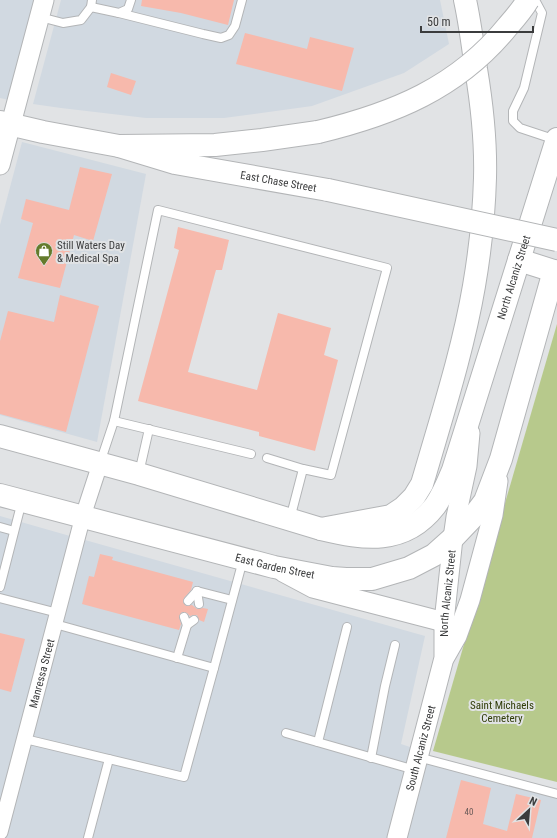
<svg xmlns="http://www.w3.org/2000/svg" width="557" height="838" font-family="'Roboto Condensed',sans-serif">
<rect width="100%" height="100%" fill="#e1e3e5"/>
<g fill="#d1d9e1">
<path d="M0,0H35L9,100L0,98Z"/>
<path d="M61,0H440L449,44L404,73L312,106L224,118H146L61,108L33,104Z"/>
<path d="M22,142L146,174L97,442L0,415V225Z"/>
<path d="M0,516L70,536L0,802Z"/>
<path d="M85,540L425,636L401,744L413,748L389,838H6Z"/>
<path d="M428,752L431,758L557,790V838H405Z"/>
</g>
<path fill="#b7c98c" d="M557,324V782L433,751Z"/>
<g fill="#f7b9ac">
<path d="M142,0H234L228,25L181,13L141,6Z"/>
<path d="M245,33L307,49L310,37L354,48L342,91L236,64Z"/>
<path d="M111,73L136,81L131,95L107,87Z"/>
<path d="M80,167L112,174L93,241L74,235L60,288L18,278L33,223L21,219L26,199L69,210Z"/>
<path d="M178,227L229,240L222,270H216L188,372L257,390L278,313L331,328L324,355L338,360L315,451L259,436V432L138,401L179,250L174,248Z"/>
<path d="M60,295L99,306L66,432L0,414V341L8,311L54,322Z"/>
<path d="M100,554L113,557L112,560L193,582L191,590L184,598L183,602L186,606L192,605L197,609L203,608L208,609L204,622L199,620L197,615H193L190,616L187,613L182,612L179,616L181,624L179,630L82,604L89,576L94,577Z"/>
<path d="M0,633L25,639L11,692L0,689Z"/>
<path d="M461,780L491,788L483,824L507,831L516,794L541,800L532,838H446Z"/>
</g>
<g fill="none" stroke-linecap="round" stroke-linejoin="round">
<defs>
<g id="service">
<path d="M535,0L542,13L524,88L513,111V121L520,128L556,140"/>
<path d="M91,7L119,13L128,9L131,0"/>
<path d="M119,13L203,34L221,38L229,35L235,26L242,0"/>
<path d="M40,17L63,23L81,20L91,7L92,0"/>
<path d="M114,421L251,454"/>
<path d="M267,458L303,469"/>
<path d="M100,463L114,421L158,210L387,268L331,475L303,469L290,519"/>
<path d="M139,473L149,429"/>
<path d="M0,527L14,531"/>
<path d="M0,587L22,501"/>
<path d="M197,591L232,600"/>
<path d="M197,591L199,604"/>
<path d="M0,598L58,613"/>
<path d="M188,601L197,591"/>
<path d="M55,624L214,668L243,560"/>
<path d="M187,625L194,620"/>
<path d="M177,658L187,625L184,617"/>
<path d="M286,733L415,770"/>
<path d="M25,739L184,777L214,668"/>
<path d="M318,742L347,627"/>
<path d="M418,757L557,794"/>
<path d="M371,758L385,686L395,645"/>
<path d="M88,838L109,759"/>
</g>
<g id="minor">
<path id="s1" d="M0,832L83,516L100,464"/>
</g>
<g id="tertiary">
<path d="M0,165L44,0"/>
<path d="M283,572L313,588L444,622"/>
<path d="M445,657L457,636L470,600L493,515L498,481"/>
<path id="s2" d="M397,838L444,658V622L453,538L456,517L467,466L470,433"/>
</g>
<g id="primary">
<path id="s3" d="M0,122L43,132L119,146L175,163L328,190"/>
<path d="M519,260L557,272"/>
<path id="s4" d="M0,436L139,474L321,529C364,539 404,546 435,506C443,495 448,482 453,470L557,139"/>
<path id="s5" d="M0,495L274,567L332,578L346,579H372L409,568L434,555L453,538L473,517L485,501L501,459L554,271"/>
</g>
<g id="motorway">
<path d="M119,146L215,145L262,140L318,132"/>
<path d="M321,529L391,516L403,508L414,497L422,484L425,474C443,412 463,350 474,286C480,251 484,214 485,178C486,141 482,105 476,69C473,46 470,23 465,0"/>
</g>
</defs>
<use href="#service" stroke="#b3b5b7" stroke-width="10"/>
<use href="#minor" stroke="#b3b5b7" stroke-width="17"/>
<use href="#tertiary" stroke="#b3b5b7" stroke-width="21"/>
<use href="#primary" stroke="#b3b5b7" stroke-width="24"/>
<use href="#motorway" stroke="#b3b5b7" stroke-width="24"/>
<use href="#service" stroke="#fff" stroke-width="8"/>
<use href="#minor" stroke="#fff" stroke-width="15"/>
<use href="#tertiary" stroke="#fff" stroke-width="19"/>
<use href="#primary" stroke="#fff" stroke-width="22"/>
<use href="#motorway" stroke="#fff" stroke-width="22"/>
<defs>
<path id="primary-bridge" d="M328,190L557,240"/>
<path id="motorway-bridge" d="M318,132C393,114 458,88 508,26C515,18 522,10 528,0"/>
</defs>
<use href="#primary-bridge" stroke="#b3b5b7" stroke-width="24" stroke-linecap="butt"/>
<use href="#motorway-bridge" stroke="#b3b5b7" stroke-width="24" stroke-linecap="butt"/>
<use href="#primary-bridge" stroke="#fff" stroke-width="22"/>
<use href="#motorway-bridge" stroke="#fff" stroke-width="22"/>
</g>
<defs>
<symbol id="shop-pin" viewBox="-11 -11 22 30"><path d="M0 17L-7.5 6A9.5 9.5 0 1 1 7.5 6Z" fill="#647b2c" stroke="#e1e3e5"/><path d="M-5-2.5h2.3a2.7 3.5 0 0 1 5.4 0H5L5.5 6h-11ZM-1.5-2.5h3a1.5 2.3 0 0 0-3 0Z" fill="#fff"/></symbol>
</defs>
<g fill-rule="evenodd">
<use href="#shop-pin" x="34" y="241" width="20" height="27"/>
</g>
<g text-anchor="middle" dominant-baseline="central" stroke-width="4" stroke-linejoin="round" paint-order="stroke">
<g font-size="9" fill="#6a5b59">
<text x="469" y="812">40</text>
</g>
<g font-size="11" fill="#3b3c3d" stroke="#e1e3e5">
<text stroke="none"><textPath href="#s3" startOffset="285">East Chase Street</textPath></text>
<text stroke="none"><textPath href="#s4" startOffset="701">North Alcaniz Street</textPath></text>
<text stroke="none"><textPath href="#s5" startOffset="284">East Garden Street</textPath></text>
<text stroke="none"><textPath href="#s2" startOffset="251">North Alcaniz Street</textPath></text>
<text stroke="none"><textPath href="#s1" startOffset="164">Manressa Street</textPath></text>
<text stroke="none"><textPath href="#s2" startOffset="93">South Alcaniz Street</textPath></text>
</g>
<g font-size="11" fill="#3b3c3d" stroke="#e1e3e5" text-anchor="start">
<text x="57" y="245">Still Waters Day<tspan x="57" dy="13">&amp; Medical Spa</tspan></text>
</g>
<g font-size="11" fill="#303c08" stroke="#e1e3e5">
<text x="502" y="705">Saint Michaels<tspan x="502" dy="13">Cemetery</tspan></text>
</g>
</g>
<g transform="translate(529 810) rotate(26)" stroke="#e1e3e5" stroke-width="3" paint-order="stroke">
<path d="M0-3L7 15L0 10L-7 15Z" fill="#3b3c3d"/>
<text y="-6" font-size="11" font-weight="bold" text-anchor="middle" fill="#3b3c3d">N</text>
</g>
<path d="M421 26v6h112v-6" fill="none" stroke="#3b3c3d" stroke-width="2"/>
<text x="427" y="26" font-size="12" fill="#3b3c3d" stroke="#e1e3e5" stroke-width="3" paint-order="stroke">50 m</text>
</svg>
